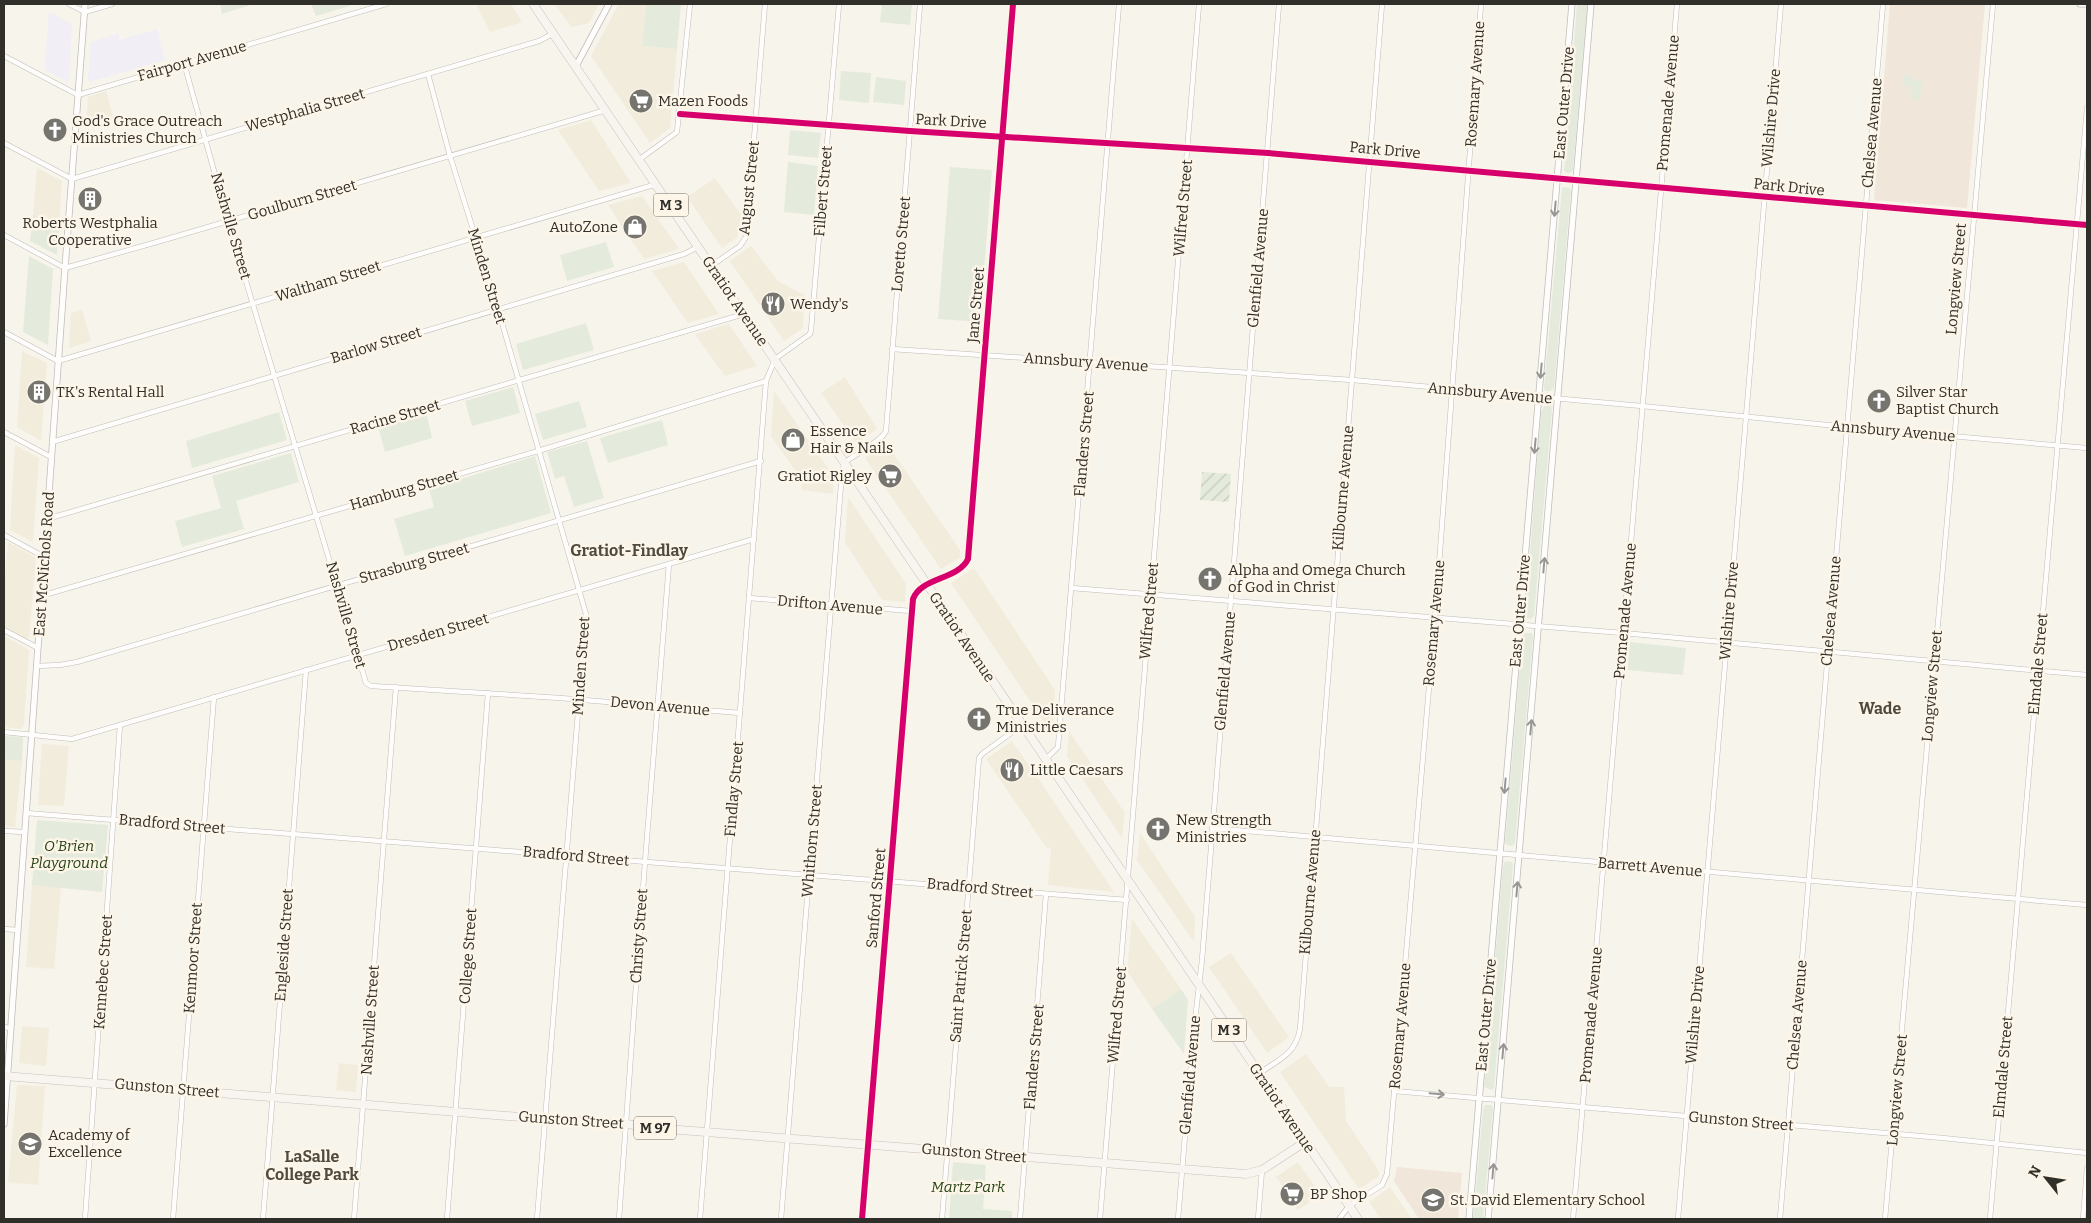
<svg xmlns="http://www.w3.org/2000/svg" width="2091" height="1223" font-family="Bitter,serif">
<defs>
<pattern id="garden-furrows" width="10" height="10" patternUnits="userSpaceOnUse" patternTransform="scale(1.25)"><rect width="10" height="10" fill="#e5ebdc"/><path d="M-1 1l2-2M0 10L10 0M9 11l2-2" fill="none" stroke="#c5cabd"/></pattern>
</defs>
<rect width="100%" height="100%" fill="#f7f4ec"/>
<g fill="#f2ecdc">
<path d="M476,4H511L522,22L490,32Z"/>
<path d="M555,4H599L589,23L571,27Z"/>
<path d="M619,4H646L642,46L677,49L670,128L650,143L591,56Z"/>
<path d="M106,91L114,120L86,128L88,97Z"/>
<path d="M591,120L631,183L599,191L558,130Z"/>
<path d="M37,168L62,181L59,227L33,214Z"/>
<path d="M715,178L741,215L738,237L722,248L687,197Z"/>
<path d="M642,196L679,249L644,259L608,205Z"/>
<path d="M751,246L778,281L804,295L803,328L784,341L730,261Z"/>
<path d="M684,262L719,314L688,323L652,271Z"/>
<path d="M82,310L91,341L69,348L71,313Z"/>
<path d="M729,324L757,366L725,376L695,334Z"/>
<path d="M22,351L47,363L41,441L17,427Z"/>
<path d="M845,377L877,429L856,443L821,393Z"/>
<path d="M774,391L833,476V494L801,490V479L771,436Z"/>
<path d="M886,443L960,550V557L941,569L865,458Z"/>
<path d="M15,445L39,458L33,542L10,530Z"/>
<path d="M848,497L906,584L905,602L882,600L845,542Z"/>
<path d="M8,542L36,558L29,638L25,639L4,627V582Z"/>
<path d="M974,568L1055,690L1052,734L951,583Z"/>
<path d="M4,636L29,650L24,725L21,729L4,727Z"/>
<path d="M1069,731L1125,813L1122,838L1067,756Z"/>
<path d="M1012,741L1034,772L1114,892L1048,885L1051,848L1046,847L986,759Z"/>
<path d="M42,744L69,746L64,806L38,805Z"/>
<path d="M4,759L22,761L15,827L4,826Z"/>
<path d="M1140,833L1195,917L1194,942L1137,860Z"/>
<path d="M32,885L61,887L54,969L26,967Z"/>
<path d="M1132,919L1181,989L1152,1009L1127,971Z"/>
<path d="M1231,953L1289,1037L1267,1053L1209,967Z"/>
<path d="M22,1026L49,1028L46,1066L19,1063Z"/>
<path d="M1306,1054L1329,1087H1344L1346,1121L1379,1171V1176L1359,1189L1280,1072Z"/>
<path d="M339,1063L358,1065L356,1092L336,1090Z"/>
<path d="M17,1085L45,1086L38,1185L8,1182Z"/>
<path d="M1298,1162L1321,1195L1298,1210L1276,1177Z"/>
<path d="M1390,1187L1412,1219H1381L1369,1202Z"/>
</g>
<g fill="#f2eef6">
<path d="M49,12L72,24L69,82L44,70Z"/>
<path d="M157,29L165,60L90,82L88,80L91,42L119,33V40L123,39Z"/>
</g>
<g fill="#f1e6da">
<path d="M1890,4H1985L1967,208L1874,200Z"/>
<path d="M1397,1167L1462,1173L1458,1219H1419L1394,1181Z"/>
</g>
<g fill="#e5ebdc">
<path d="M220,4H254L222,14Z"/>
<path d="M311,4H350V6L316,16Z"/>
<path d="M646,4H681L677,49L642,46Z"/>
<path d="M882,4H912L910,25L880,22Z"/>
<path d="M1577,4H1588L1573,170L1570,173L1565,172L1564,170Z"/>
<path d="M841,71L871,73L869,103L839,100Z"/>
<path d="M1903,74L1913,76L1914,80L1923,81L1920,100L1911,99L1910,87L1902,84Z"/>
<path d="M876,77L906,81L904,105L873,102Z"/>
<path d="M790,130L821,133L818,158L788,155Z"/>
<path d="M788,162L818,166L814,215L784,212Z"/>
<path d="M950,167L992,170L980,322L938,319Z"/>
<path d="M1562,187L1570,188L1571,191L1554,388L1550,391H1545L1544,388Z"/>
<path d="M33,214L59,227L57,255L30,241Z"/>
<path d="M606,242L614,267L567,281L560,255Z"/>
<path d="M29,256L53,269L48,345L23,332Z"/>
<path d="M586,323L594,350L523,370L516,344Z"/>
<path d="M513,387L520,413L472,426L465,401Z"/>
<path d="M579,401L587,427L543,440L535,414Z"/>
<path d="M1544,406H1551L1552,410L1534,616L1531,619L1526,618L1525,616L1541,412Z"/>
<path d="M279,412L287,440L192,468L186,441Z"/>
<path d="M426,412L432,438L385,452L378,427Z"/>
<path d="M662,420L668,445L608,463L600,438Z"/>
<path d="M587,441L604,498L574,507L564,476L555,479L547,452Z"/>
<path d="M291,453L299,482L236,501L244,529L182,547L175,521L221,508L212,476Z"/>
<path d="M535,456L551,513L405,556L394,519L434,507L429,489Z"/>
<path d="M1524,633H1532L1533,637L1515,843L1512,846L1507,845L1505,843L1522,639Z"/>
<path d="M1630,642L1686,648L1683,675L1627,670Z"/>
<path d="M4,736L22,737L23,739L22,761L4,759Z"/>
<path d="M37,820L108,825L102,892L32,885Z"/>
<path d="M1505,861L1512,862L1513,865L1494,1088L1492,1090L1484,1087L1503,867Z"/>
<path d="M1181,989L1188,1000L1184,1054L1152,1009Z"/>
<path d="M1485,1105H1492L1493,1109L1483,1219H1473L1483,1110Z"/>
<path d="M953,1162L986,1165L983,1209L1012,1211V1219H949Z"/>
</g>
<path fill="url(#garden-furrows)" d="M1202,472L1231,474L1229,502L1200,500Z"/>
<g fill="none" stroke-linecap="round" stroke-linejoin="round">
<defs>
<g id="minor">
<path d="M69,4L85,12L112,4"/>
<path d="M4,56L78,95L386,4"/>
<path d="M184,63L228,221L366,683L371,686L560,698L740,713"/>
<path d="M428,74L450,156L498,309L586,614L537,1219"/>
<path d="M680,114L910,131L1268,153L2087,225"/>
<path d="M4,143L72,179L539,41L554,33"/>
<path d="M640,159L677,132L690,4"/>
<path d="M4,235L65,268L157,242L606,110"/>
<path d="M711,266L740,246L746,237L765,4"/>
<path d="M4,332L58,361L657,184"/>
<path d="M892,349L1352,380L1642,406L1847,427L2087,448"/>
<path d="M4,432L51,457"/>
<path d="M52,442L684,254L698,247"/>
<path d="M47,519L744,314"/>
<path d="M4,535L44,557"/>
<path d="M1072,588L1623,633L2087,675"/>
<path d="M41,596L538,451L766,381"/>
<path d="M749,598L911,611"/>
<path d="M4,630L38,648"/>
<path d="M36,666L60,665L77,662L761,461"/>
<path d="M4,732L72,739L754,539"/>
<path d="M1046,759L1058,747L1119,4"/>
<path d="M26,813L1127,900"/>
<path d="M1212,828L2087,905"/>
<path d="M4,831L25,832"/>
<path d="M4,929L18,930"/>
<path d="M4,1027L10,1028"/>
<path d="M1259,1074C1278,1059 1295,1056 1300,1029L1382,4"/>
<path d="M1394,1091L1943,1138L2087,1153"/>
<path d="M85,1219L120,725"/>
<path d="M173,1219L214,697"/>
<path d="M263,1219L306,670"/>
<path d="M354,1219L396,687"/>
<path d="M447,1219L488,693"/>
<path d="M619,1219L645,862L669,564"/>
<path d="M700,1219L766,381L775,359L810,334L811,330L839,4"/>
<path d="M781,1219L841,485L844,463C855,454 881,442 886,431L920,4"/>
<path d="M862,1219L913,599C921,577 958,580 968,559L1013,4"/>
<path d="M942,1219L979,758L982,754L1022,725"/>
<path d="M1020,1219L1046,894"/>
<path d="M1100,1219L1199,4"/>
<path d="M1178,1219L1194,1029L1202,960L1279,4"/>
<path d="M1258,1219L1262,1170"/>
<path d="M1339,1219L1349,1206L1382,1185L1387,1174L1435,618L1481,4"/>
<path d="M1573,1219L1677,4"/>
<path d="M1678,1219L1781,4"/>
<path d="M1780,1219L1883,4"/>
<path d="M1885,1219L1993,4"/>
<path d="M1990,1219L2087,108"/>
<path d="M2083,1219L2087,1168"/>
</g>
<g id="tertiary">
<path d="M2080,4H2087"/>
<path d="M576,66L609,4"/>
<path d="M4,1124L65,268L85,4"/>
<path d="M1469,1219L1572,4"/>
<path d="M1488,1219L1591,4"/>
</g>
<g id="primary">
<path d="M533,4L1358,1219"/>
<path d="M4,1076L546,1119L627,1124L654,1128L1246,1174L1262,1170L1305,1142"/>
</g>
</defs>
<use href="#minor" stroke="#bfbdb7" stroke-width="5.5"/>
<use href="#tertiary" stroke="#bfbdb7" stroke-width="7"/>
<use href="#primary" stroke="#c9c1ba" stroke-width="9"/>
<use href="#minor" stroke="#fefdfc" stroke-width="4.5"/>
<use href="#tertiary" stroke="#fefdfc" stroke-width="5.5"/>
<use href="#primary" stroke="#f8f4f0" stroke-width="8"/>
<defs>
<g id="cycleway">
<path d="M680,114L910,131L1268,153L2087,225"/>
<path d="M862,1219L913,599C921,577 958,580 968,559L1013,4"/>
</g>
</defs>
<use href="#cycleway" stroke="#fcf5e8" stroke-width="9"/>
<use href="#cycleway" stroke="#d6006c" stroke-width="6"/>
</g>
<defs><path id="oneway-shaft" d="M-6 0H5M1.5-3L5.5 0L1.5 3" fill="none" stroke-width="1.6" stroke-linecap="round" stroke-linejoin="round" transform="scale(1.25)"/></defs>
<g stroke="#989693">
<use href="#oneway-shaft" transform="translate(1555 209) rotate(95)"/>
<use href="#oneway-shaft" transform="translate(1541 371) rotate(95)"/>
<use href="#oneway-shaft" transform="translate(1535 446) rotate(95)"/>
<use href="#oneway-shaft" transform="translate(1544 565) rotate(-85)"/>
<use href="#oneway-shaft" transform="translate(1531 727) rotate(-85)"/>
<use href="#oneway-shaft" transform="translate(1505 786) rotate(95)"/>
<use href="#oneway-shaft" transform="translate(1517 889) rotate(-85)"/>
<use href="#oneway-shaft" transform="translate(1503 1051) rotate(-85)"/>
<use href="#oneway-shaft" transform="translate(1437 1094) rotate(5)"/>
<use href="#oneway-shaft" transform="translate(1493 1171) rotate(-85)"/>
</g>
<defs>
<symbol id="supermarket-disc" viewBox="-11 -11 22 22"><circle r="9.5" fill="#76746e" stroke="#fcf5e8"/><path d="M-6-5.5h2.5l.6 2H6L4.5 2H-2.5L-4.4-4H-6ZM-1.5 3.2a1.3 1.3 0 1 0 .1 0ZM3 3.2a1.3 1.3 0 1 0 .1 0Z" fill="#fff"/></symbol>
<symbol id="church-disc" viewBox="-11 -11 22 22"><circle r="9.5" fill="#76746e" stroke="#fcf5e8"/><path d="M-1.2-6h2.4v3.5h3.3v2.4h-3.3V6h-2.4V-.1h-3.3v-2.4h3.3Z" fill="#fff"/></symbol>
<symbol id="building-disc" viewBox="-11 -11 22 22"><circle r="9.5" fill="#76746e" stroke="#fcf5e8"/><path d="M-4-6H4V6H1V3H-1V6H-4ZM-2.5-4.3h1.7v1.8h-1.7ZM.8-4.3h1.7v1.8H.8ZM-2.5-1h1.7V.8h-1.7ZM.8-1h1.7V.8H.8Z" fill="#fff"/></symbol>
<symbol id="shop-disc" viewBox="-11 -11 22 22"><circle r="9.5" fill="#76746e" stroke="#fcf5e8"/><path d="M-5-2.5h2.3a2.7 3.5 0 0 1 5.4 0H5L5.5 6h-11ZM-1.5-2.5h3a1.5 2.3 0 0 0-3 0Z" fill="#fff"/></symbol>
<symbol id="restaurant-disc" viewBox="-11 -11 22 22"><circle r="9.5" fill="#76746e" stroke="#fcf5e8"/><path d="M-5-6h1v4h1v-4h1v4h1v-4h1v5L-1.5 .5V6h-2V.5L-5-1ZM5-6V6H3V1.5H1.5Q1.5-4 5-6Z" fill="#fff"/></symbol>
<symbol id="school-disc" viewBox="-11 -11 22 22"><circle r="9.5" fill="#76746e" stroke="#fcf5e8"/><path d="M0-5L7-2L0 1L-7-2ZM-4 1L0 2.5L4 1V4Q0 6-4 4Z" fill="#fff"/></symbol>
</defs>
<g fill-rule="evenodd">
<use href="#supermarket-disc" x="627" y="87" width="28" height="28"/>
<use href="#church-disc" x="41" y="116" width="28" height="28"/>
<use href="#building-disc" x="76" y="185" width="28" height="28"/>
<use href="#shop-disc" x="621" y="213" width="28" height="28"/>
<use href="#restaurant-disc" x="759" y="290" width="28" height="28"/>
<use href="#building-disc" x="25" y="378" width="28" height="28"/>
<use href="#church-disc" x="1865" y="387" width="28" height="28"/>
<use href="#shop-disc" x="779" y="426" width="28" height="28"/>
<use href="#supermarket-disc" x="876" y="462" width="28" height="28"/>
<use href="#church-disc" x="1196" y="565" width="28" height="28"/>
<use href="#church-disc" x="965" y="705" width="28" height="28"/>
<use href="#restaurant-disc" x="998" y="756" width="28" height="28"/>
<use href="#church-disc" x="1144" y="815" width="28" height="28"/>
<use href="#school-disc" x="16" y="1130" width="28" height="28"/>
<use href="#supermarket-disc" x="1278" y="1180" width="28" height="28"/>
<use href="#school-disc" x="1419" y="1186" width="28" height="28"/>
</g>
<g text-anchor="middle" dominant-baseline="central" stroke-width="5" stroke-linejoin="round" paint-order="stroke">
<g fill="#fcf5e8" stroke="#6e6a63" stroke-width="1">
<rect x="653.5" y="193.5" width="35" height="23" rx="4"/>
<rect x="1211.5" y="1018.5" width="35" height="23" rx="4"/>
<rect x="634" y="1116.5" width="42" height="23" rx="4"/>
</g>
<g font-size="14" font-weight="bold" fill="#312f2a">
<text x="671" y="205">M 3</text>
<text x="1229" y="1030">M 3</text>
<text x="655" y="1128">M 97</text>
</g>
<g font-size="15" fill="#312f2a" stroke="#fcf5e8">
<text transform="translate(192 61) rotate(-16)">Fairport Avenue</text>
<text transform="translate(1475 84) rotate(-86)">Rosemary Avenue</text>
<text transform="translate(1564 103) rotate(-85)">East Outer Drive</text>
<text transform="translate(1668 103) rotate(-85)">Promenade Avenue</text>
<text transform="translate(305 110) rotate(-16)">Westphalia Street</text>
<text transform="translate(1771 118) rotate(-85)">Wilshire Drive</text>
<text transform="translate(951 121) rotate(3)">Park Drive</text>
<text transform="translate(1872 133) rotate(-85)">Chelsea Avenue</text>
<text transform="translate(1385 150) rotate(5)">Park Drive</text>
<text transform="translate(1789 187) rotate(6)">Park Drive</text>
<text transform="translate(749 188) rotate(-84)">August Street</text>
<text transform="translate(823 191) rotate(-85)">Filbert Street</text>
<text transform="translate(302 200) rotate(-16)">Goulburn Street</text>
<text transform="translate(1183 208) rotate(-85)">Wilfred Street</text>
<text transform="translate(231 226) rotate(74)">Nashville Street</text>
<text transform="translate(901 244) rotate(-85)">Loretto Street</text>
<text transform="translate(1258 268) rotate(-85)">Glenfield Avenue</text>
<text transform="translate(487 276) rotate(73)">Minden Street</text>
<text transform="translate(1956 279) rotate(-85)">Longview Street</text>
<text transform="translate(328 281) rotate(-17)">Waltham Street</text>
<text transform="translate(735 301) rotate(56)">Gratiot Avenue</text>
<text transform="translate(976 305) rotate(-85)">Jane Street</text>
<text transform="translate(376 345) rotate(-17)">Barlow Street</text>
<text transform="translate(1086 362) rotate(4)">Annsbury Avenue</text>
<text transform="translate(1490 393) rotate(5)">Annsbury Avenue</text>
<text transform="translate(395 417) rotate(-16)">Racine Street</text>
<text transform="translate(1893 431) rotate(5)">Annsbury Avenue</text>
<text transform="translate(1084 444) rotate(-85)">Flanders Street</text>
<text transform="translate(1343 488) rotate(-85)">Kilbourne Avenue</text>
<text transform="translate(404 490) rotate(-16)">Hamburg Street</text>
<text transform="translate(414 563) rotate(-16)">Strasburg Street</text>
<text transform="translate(44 564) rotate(-86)">East McNichols Road</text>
<text transform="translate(830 605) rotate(5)">Drifton Avenue</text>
<text transform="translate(1149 611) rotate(-85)">Wilfred Street</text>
<text transform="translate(1520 611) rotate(-85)">East Outer Drive</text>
<text transform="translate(1625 611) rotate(-85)">Promenade Avenue</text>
<text transform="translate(1729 611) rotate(-85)">Wilshire Drive</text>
<text transform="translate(1831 611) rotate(-85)">Chelsea Avenue</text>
<text transform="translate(346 615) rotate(74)">Nashville Street</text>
<text transform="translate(1434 623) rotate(-85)">Rosemary Avenue</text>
<text transform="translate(438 632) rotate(-16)">Dresden Street</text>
<text transform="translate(962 637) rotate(56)">Gratiot Avenue</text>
<text transform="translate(2038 664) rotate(-85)">Elmdale Street</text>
<text transform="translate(581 666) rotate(-86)">Minden Street</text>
<text transform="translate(1225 671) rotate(-85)">Glenfield Avenue</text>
<text transform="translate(1932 686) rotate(-85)">Longview Street</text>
<text transform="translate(660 706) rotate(5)">Devon Avenue</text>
<text transform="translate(734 789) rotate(-85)">Findlay Street</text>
<text transform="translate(172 824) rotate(5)">Bradford Street</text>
<text transform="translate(812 841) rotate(-85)">Whithorn Street</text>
<text transform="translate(576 856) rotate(5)">Bradford Street</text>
<text transform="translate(1650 867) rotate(5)">Barrett Avenue</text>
<text transform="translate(980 888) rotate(5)">Bradford Street</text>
<text transform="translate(1310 892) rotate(-85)">Kilbourne Avenue</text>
<text transform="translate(876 898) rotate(-85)">Sanford Street</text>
<text transform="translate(639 936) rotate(-86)">Christy Street</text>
<text transform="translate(284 945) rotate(-86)">Engleside Street</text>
<text transform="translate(468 956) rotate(-86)">College Street</text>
<text transform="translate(193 958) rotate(-86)">Kenmoor Street</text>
<text transform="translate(103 972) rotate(-86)">Kennebec Street</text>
<text transform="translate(961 976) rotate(-85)">Saint Patrick Street</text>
<text transform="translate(1117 1015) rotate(-85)">Wilfred Street</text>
<text transform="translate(1486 1015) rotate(-85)">East Outer Drive</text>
<text transform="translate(1591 1015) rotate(-85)">Promenade Avenue</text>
<text transform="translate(1695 1015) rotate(-85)">Wilshire Drive</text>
<text transform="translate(1797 1015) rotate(-85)">Chelsea Avenue</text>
<text transform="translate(370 1020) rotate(-86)">Nashville Street</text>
<text transform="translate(1400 1026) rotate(-85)">Rosemary Avenue</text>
<text transform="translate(1034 1057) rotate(-85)">Flanders Street</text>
<text transform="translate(2003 1067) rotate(-85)">Elmdale Street</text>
<text transform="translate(1190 1075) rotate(-85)">Glenfield Avenue</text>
<text transform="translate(167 1088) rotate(5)">Gunston Street</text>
<text transform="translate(1897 1090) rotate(-85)">Longview Street</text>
<text transform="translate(1282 1108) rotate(56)">Gratiot Avenue</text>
<text transform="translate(571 1120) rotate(4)">Gunston Street</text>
<text transform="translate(1741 1121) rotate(5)">Gunston Street</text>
<text transform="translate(974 1153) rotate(5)">Gunston Street</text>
</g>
<g font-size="15" fill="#312f2a" stroke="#fcf5e8" text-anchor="start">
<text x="658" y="101">Mazen Foods</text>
<text x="72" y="121">God's Grace Outreach<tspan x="72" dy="17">Ministries Church</tspan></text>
<text x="90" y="223" text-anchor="middle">Roberts Westphalia<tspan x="90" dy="17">Cooperative</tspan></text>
<text x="618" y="227" text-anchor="end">AutoZone</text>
<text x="790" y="304">Wendy's</text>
<text x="56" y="392">TK's Rental Hall</text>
<text x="1896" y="392">Silver Star<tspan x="1896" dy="17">Baptist Church</tspan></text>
<text x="810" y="431">Essence<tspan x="810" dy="17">Hair &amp; Nails</tspan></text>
<text x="872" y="476" text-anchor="end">Gratiot Rigley</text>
<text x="1228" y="570">Alpha and Omega Church<tspan x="1228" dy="17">of God in Christ</tspan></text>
<text x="996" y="710">True Deliverance<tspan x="996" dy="17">Ministries</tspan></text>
<text x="1030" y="770">Little Caesars</text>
<text x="1176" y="820">New Strength<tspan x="1176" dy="17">Ministries</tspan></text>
<text x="48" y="1135">Academy of<tspan x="48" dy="17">Excellence</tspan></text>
<text x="1310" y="1194">BP Shop</text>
<text x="1450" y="1200">St. David Elementary School</text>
</g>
<g font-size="15" font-style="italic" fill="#2a4518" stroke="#fcf5e8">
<text x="69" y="846">O'Brien<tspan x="69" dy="17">Playground</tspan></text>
<text x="968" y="1187">Martz Park</text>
</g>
<g font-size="16" font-weight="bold" fill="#4f4a3f" stroke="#fcf5e8">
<text x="629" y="550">Gratiot-Findlay</text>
<text x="1880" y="708">Wade</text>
<text x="312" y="1156">LaSalle<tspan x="312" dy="18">College Park</tspan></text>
</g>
</g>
<rect width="2091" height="1223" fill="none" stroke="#312f2a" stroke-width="10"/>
<g transform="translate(2046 1178) rotate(300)" stroke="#fcf5e8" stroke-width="4" paint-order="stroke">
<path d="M0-4L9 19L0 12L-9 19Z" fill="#312f2a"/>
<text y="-8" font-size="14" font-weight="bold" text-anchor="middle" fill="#312f2a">N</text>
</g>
</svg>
